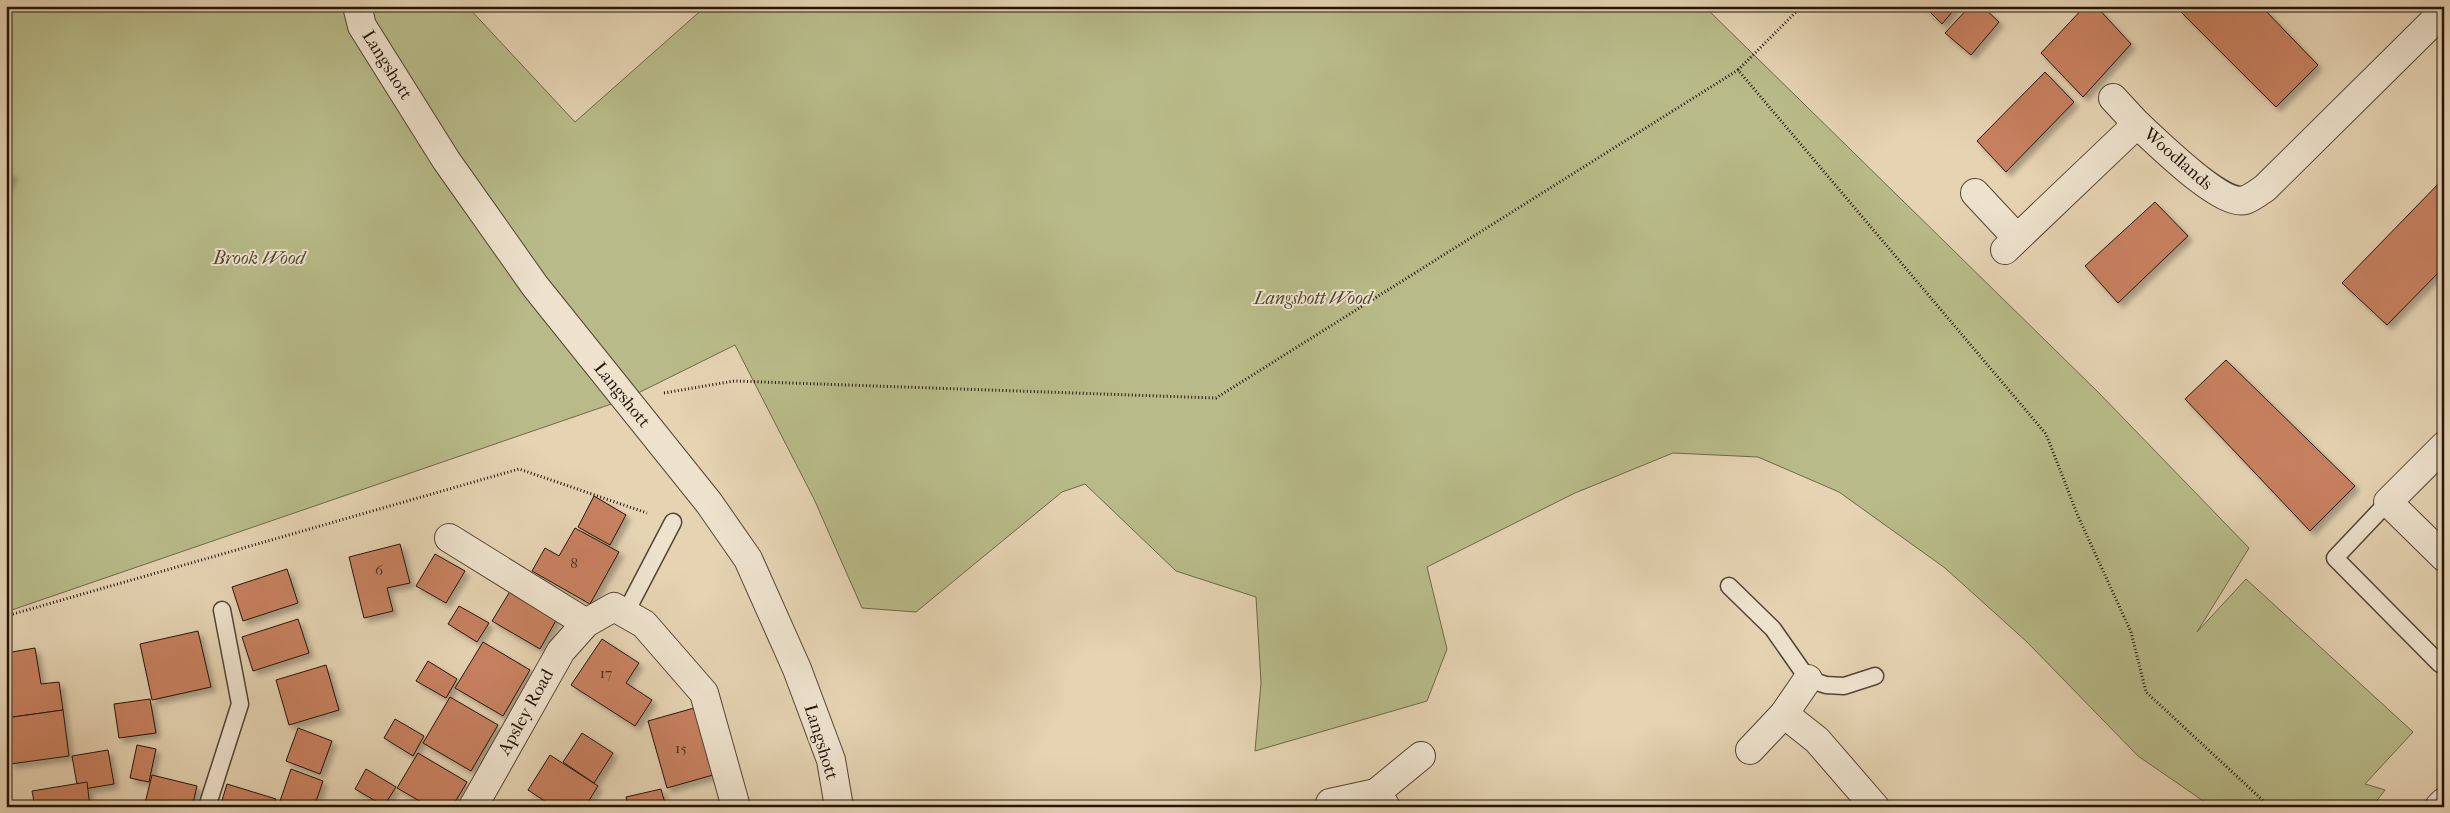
<svg xmlns="http://www.w3.org/2000/svg" width="2450" height="813" font-family="'IM FELL French Canon',serif">
<defs>
<filter id="shadow"><feDropShadow dx="4.5" dy="4.5" stdDeviation="2.5" flood-color="#0004"/></filter>
</defs>
<rect width="100%" height="100%" fill="#e5d3b2"/>
<filter id="stains"><feTurbulence type="fractalNoise" baseFrequency=".004" numOctaves="4"/><feColorMatrix values="0 0 0 0 .2 0 0 0 0 .09 0 0 0 0 .02 0 0 0 .5 -.17"/></filter>
<radialGradient id="worn" r=".72"><stop offset=".6" stop-color="#630" stop-opacity="0"/><stop offset="1" stop-color="#630" stop-opacity=".3"/></radialGradient>
<path fill="#b8bb89" stroke="#6e684a" d="M6,6H467L575,122L706,6H1704L2099,393L2249,548L2197,632L2246,579L2413,732L2365,784L2385,790L2372,807H2212L2138,756L2027,642L1945,568L1839,492L1758,457L1673,453L1575,493L1427,567L1447,649L1427,701L1255,751L1261,683L1256,597L1176,571L1085,484L1062,492L916,612L862,608L814,499L735,345L626,399L6,612Z"/>
<g fill="#c88160" stroke="#24140a" filter="url(#shadow)">
<path d="M1924,6H1957L1942,24Z"/>
<path d="M1970,6H1982L1999,22L1971,55L1945,33Z"/>
<path d="M2085,6H2096L2131,44L2083,97L2041,53Z"/>
<path d="M2185,6H2261L2318,65L2276,107L2180,11Z"/>
<path d="M2045,72L2074,102L2006,172L1977,141Z"/>
<path d="M6,171L12,174L6,189Z"/>
<path d="M2444,178V267L2387,325L2342,283Z"/>
<path d="M2155,202L2188,236L2118,303L2085,266Z"/>
<path d="M2226,360L2355,486L2310,531L2185,399Z"/>
<path d="M594,496L626,515L610,545L578,527Z"/>
<path d="M575,528L619,552L590,604L532,571L545,548L559,556Z"/>
<path d="M400,544L410,583L387,588L393,611L364,618L349,557Z"/>
<path d="M435,554L465,571L446,603L416,586Z"/>
<path d="M287,569L298,603L243,621L232,587Z"/>
<path d="M512,588L559,615L540,649L492,621Z"/>
<path d="M459,606L489,623L477,642L448,624Z"/>
<path d="M298,619L309,653L253,671L242,637Z"/>
<path d="M198,631L211,687L152,700L140,644Z"/>
<path d="M602,639L639,663L626,683L652,700L635,726L571,685Z"/>
<path d="M483,642L530,670L503,716L455,688Z"/>
<path d="M35,648L41,684L59,682L63,710L6,718V653Z"/>
<path d="M428,661L457,679L446,698L416,681Z"/>
<path d="M326,665L339,710L289,725L276,680Z"/>
<path d="M450,697L498,725L471,771L423,743Z"/>
<path d="M150,699L156,733L119,738L114,704Z"/>
<path d="M694,708L713,775L667,788L648,721Z"/>
<path d="M63,710L69,756L10,764L6,718Z"/>
<path d="M395,719L424,736L413,756L384,738Z"/>
<path d="M298,728L332,741L320,774L286,761Z"/>
<path d="M582,733L613,753L594,783L563,762Z"/>
<path d="M137,745L156,749L149,782L130,778Z"/>
<path d="M108,750L114,784L78,790L72,756Z"/>
<path d="M418,753L467,782L452,807H430L397,788Z"/>
<path d="M550,755L598,786L585,807H554L528,790Z"/>
<path d="M291,769L323,781L314,807H287L279,804Z"/>
<path d="M366,769L396,787L384,806L355,789Z"/>
<path d="M152,775L197,786L192,807H144Z"/>
<path d="M87,782L90,807H35L32,791Z"/>
<path d="M227,784L276,799L273,807H220Z"/>
<path d="M661,789L666,807H628L626,797Z"/>
</g>
<g fill="none" stroke-linecap="round" stroke-linejoin="round">
<defs>
<g id="lane">
<path d="M2388,502L2335,558L2440,664L2444,660"/>
<path d="M1729,586L1773,629L1808,679L1826,685L1844,686L1875,676"/>
<path d="M625,614L673,522"/>
<path d="M207,807L240,704L222,610"/>
</g>
<g id="street">
<path d="M357,6L362,26L446,160L535,286L709,503L748,559L797,669L831,760L839,807"/>
<path d="M2113,98L2137,124"/>
<path d="M1975,193L2017,238"/>
<path d="M2005,250L2137,124C2156,141 2221,207 2245,200C2252,198 2259,192 2265,188L2444,11"/>
<path d="M2444,446L2388,502L2444,557"/>
<path d="M449,538L586,623"/>
<path d="M1808,679L1784,714L1817,740L1875,807"/>
<path d="M1750,750L1784,714"/>
<path d="M1376,793L1421,756"/>
<path d="M1330,803L1376,793L1386,807"/>
<path d="M473,807L561,651L586,623L614,607L644,624L704,693L736,807"/>
<path d="M2439,807L2444,802"/>
</g>
</defs>
<use href="#lane" stroke="#544434" stroke-width="19"/>
<use href="#street" stroke="#544434" stroke-width="30"/>
<g stroke="#24140a" stroke-width="3" stroke-dasharray="1 2.5" stroke-linecap="butt">
<path d="M1738,70L1802,6"/>
<path d="M664,393L734,381L1216,398L1738,70L2046,434L2078,516L2131,632L2146,692L2270,807"/>
<path d="M6,616L519,469L647,513"/>
</g>
<use href="#lane" stroke="#eee2cd" stroke-width="16"/>
<use href="#street" stroke="#eee2cd" stroke-width="28"/>
</g>
<g text-anchor="middle" dominant-baseline="central" stroke-width="4" stroke-linejoin="round" paint-order="stroke">
<g font-size="15" fill="#4d2f20">
<text x="574" y="563">8</text>
<text x="379" y="570">6</text>
<text x="606" y="673">17</text>
<text x="681" y="748">15</text>
</g>
<g font-size="18" fill="#24140a" stroke="#eee2cd">
<text transform="translate(387 65) rotate(58)">Langshott</text>
<text transform="translate(2178 159) rotate(41)">Woodlands</text>
<text transform="translate(622 395) rotate(51)">Langshott</text>
<text transform="translate(526 712) rotate(-61)">Apsley Road</text>
<text transform="translate(821 742) rotate(73)">Langshott</text>
</g>
<g font-size="18" font-style="italic" fill="#504630" stroke="#eee2cd">
<text x="259" y="258">Brook Wood</text>
<text x="1313" y="298">Langshott Wood</text>
</g>
</g>
<rect width="2450" height="813" fill="none" stroke="#e5d3b2" stroke-width="25"/>
<rect x="8" y="8" width="2435" height="798" fill="none" stroke="#24140a" stroke-width="2.5"/>
<rect x="12" y="12" width="2425" height="788" fill="none" stroke="#24140a"/>
<rect width="100%" height="100%" filter="url(#stains)"/>
<rect width="100%" height="100%" fill="url(#worn)"/>
</svg>
